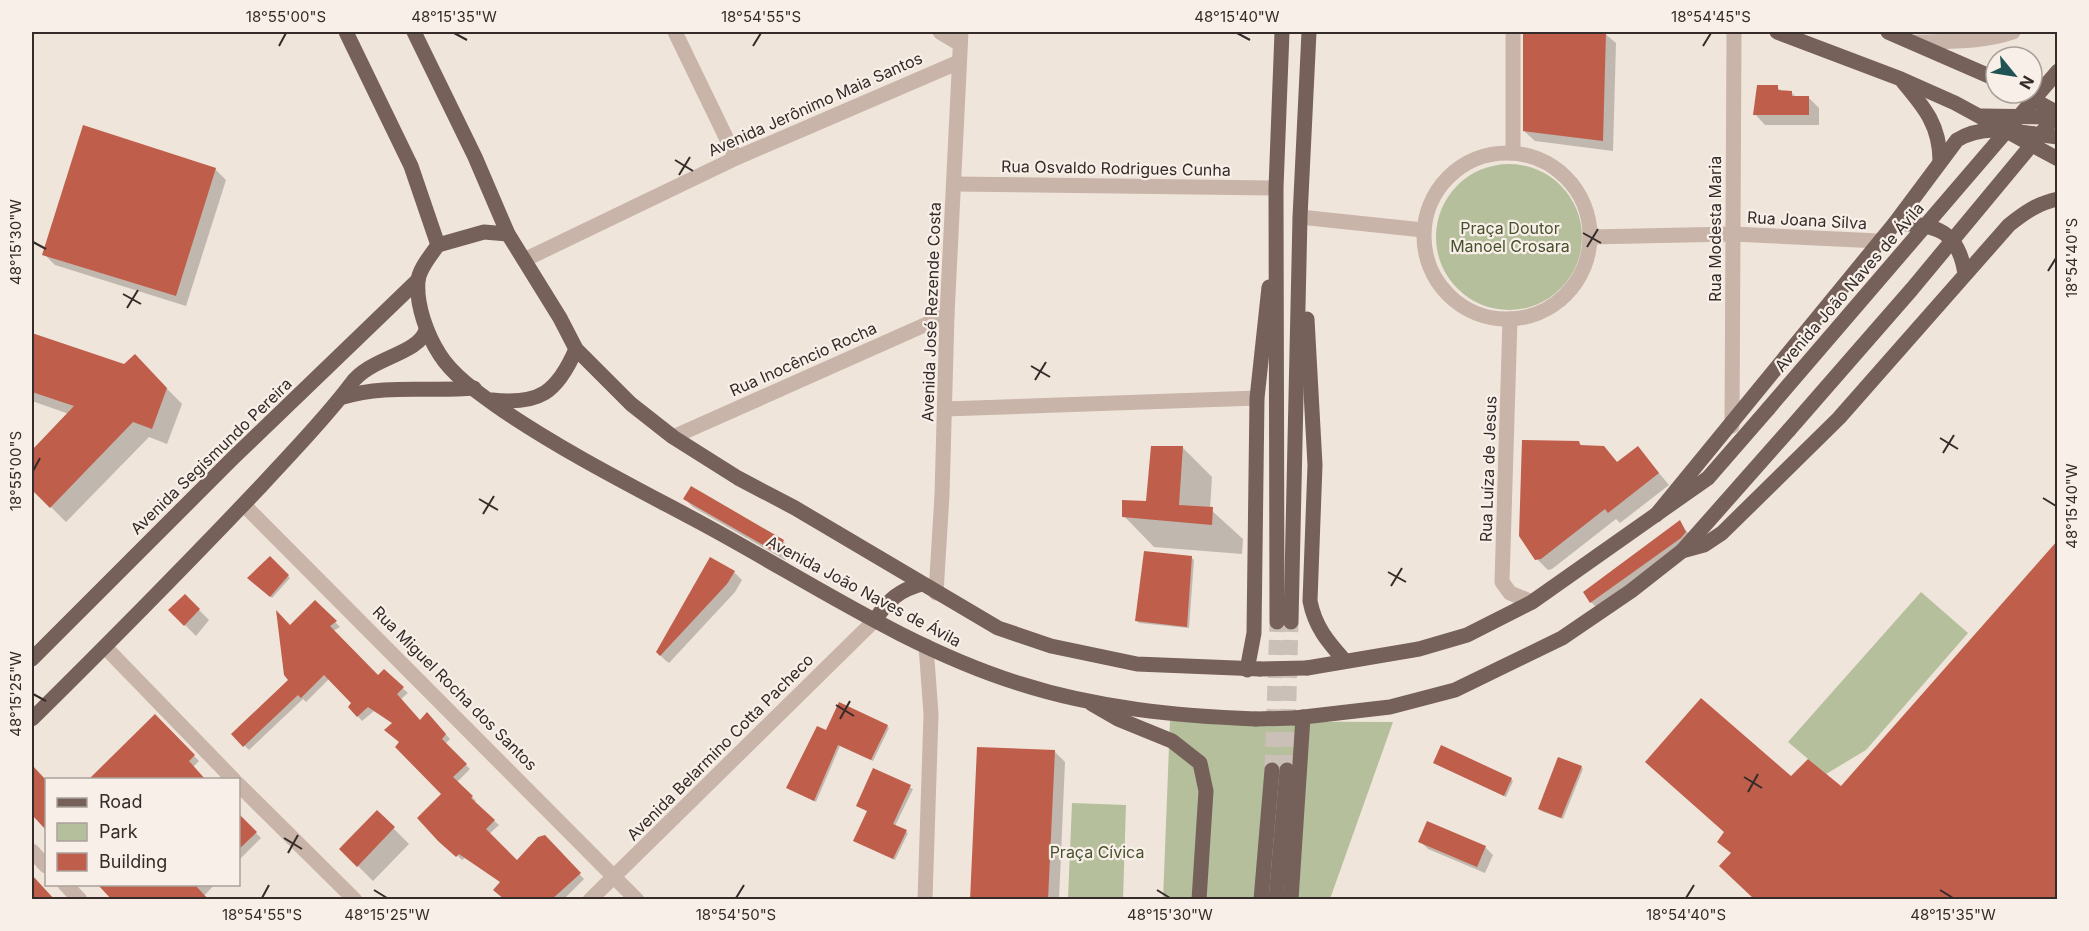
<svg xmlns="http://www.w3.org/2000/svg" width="2089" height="931" font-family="Inter,sans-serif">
<rect width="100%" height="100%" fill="#f0e5db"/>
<g fill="#b5bf9c">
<circle cx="1509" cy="237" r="73"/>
<path d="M1921,592L1968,633L1866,750L1826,774L1788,742Z"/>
<path d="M1170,721L1393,722L1330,899L1163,900Z"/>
<path d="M1072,803L1126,805L1123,899H1068Z"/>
</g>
<g fill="#0003">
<path d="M1525,32H1603L1616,43L1613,151L1535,141L1524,131Z"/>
<path d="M1777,87L1782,92H1791L1797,98H1809L1819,108V125H1765L1755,114Z"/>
<path d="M215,169L226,180L186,306L55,265L44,254Z"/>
<path d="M32,335L124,366L135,356L182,404L167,444L149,437L66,522L32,488V452L69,414L32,401Z"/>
<path d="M1579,442L1583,447H1603L1618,463L1638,448L1669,485L1620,523L1616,519L1552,569L1548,570L1537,559Z"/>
<path d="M1182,447L1212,477L1210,509L1243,539L1242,554L1154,547L1124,516L1148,503Z"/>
<path d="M685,499L783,541L791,549L785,560L693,507Z"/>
<path d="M1680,522L1693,540L1599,610L1591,602Z"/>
<path d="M270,558L290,578L272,598L249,578Z"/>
<path d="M1192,558L1194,560L1189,628L1139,623L1137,621Z"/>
<path d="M734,572L742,580L735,592L669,663L665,660L657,652Z"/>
<path d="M185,596L209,620L196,636L170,610Z"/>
<path d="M315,602L340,627L333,631L378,677L384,671L408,693L401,699L420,722L431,718L450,739L445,744L470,769L457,782L476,801L474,803L499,825L489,834L517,862L545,837L584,879L563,900H506L501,882L465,858L462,860L419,818L443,794L394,724L374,711L362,721L350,707L353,703L329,679L306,702L303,699L249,750L233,734L290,680V627Z"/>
<path d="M155,716L199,761L193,767L91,780Z"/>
<path d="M887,726L889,728L873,761L840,746L816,802L788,788L827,732Z"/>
<path d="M1054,751L1065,762L1059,900H972Z"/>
<path d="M1435,763L1511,779L1513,781L1506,797Z"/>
<path d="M1581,767L1583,769L1563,819L1541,811L1539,809Z"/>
<path d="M32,768L46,782V828L32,814Z"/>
<path d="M874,770L913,789L895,826L908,833L895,860L857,842L869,812L857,806Z"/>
<path d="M377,812L409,844L373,881L341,849Z"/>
<path d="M238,815L261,838L238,861Z"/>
<path d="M1420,841L1485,847L1493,855L1485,873L1428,849Z"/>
<path d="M99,884H215L204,896L114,900Z"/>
</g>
<g fill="#bf5f4b">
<path d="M1523,32H1606L1603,141L1523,131Z"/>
<path d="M1757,85H1778V90L1792,91V96H1809V115H1753Z"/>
<path d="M83,125L216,168L176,296L42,255Z"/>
<path d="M32,333L124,364L135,354L167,388L152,429L133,422L50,508L32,490V450L74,406L32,392Z"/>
<path d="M1522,440L1579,441L1580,445L1604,446L1617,462L1638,446L1659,473L1608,513L1605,509L1541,559L1535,560L1519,536Z"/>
<path d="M1151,446H1183L1179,505L1213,507L1212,525L1122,517V500L1146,501Z"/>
<path d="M691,486L784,540L777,553L683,499Z"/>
<path d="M1680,520L1686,532L1681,538L1590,603L1583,592Z"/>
<path d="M2058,540V895L2054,900H1755L1719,866L1731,853L1717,842L1724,832L1645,762L1701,698L1791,776L1808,759L1841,786Z"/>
<path d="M1144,551L1192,556L1187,627L1135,621Z"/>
<path d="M270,556L289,575L270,597L247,578Z"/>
<path d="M710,557L735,571L727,584L660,656L656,652Z"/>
<path d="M185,594L200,609L184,626L168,610Z"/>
<path d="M315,600L337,621L330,626L378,675L384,669L404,687L397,694L420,720L427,712L446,734L442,739L467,764L453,777L473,796L471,798L495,820L486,829L517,860L538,837L545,835L581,873L551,900H505L493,890L500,882L459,854L456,857L438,841L417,818L441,794L395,747L399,742L384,730L392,723L368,707L357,717L348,707L351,703L324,675L301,698L298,695L243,747L231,734L288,680L284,675L276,610L290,625Z"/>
<path d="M839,702L888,725L871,760L838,745L814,801L786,788L817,726L826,730Z"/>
<path d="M155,714L195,755L189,761L206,780H88Z"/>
<path d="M1441,745L1512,778L1504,796L1433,763Z"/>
<path d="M977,747L1055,750L1048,900H970Z"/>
<path d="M1558,757L1582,766L1561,818L1538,809Z"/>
<path d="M32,765L46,780V830L32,815Z"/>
<path d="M873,768L911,785L893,824L907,830L893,859L853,841L867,811L856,806Z"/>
<path d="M377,810L395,827L357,867L339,849Z"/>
<path d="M238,813L257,832L238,850Z"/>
<path d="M1427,821L1486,846L1477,867L1418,842Z"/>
<path d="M32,875L55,900H32Z"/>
<path d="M98,885H195L209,900H112Z"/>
</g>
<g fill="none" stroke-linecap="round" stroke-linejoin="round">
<g stroke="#cbc0b7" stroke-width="15" stroke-dasharray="15 8" stroke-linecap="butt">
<path d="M1272,770L1277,622"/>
<path d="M1287,770L1291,622"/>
</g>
<g stroke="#c8b4a8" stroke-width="15">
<path d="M675,32L736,158"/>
<path d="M940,32L960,44"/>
<path d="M1513,32V150"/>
<path d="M1915,42C1948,41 1981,43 2013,32"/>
<circle cx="1507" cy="236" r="83"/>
<path d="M955,184L1276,188"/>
<path d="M1300,217L1423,230"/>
<path d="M1590,237L1733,234L1879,241"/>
<path d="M524,260L736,158L959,62"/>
<path d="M1510,319L1502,582L1510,593L1532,602"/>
<path d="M945,409L1257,398"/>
<path d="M1732,426L1734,32"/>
<path d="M673,437L947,315"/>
<path d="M244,505L637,900"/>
<path d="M936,593L942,495L947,315L961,32"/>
<path d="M105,647L234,780"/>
<path d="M238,784L355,900"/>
<path d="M32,851L46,866"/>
<path d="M65,884L80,900"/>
<path d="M590,900L875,620"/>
<path d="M925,900L931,714L926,646"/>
</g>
<g stroke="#76615a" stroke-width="15">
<path d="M346,32L411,166L438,245"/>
<path d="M414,32L475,157L508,234L560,318L576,349L631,404L673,437L738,478L795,508L998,628L1051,646L1137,664L1260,669"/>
<path d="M1777,32L1901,79L1955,103L2058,159"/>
<path d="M1888,32L1996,79"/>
<path d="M1903,82C1925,108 1940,126 1940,161"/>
<path d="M2021,93L2058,113"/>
<path d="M1982,116L2058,117"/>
<path d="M1895,223C1936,225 1958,229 1965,274"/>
<path d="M508,234L484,232L438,245C431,255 419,269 418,281C416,305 427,335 440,355C454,377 480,394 501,409C566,453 634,487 703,524C807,580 908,649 1021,684C1096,708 1177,716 1256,719"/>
<path d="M1307,319L1315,465L1310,601C1315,627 1328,642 1345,661"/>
<path d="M343,397C385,384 431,392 474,388"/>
<path d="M492,400C539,405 557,393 576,349"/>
<path d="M1656,515L1895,223L1957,140C1987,121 2025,134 2058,137"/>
<path d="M1682,551L1704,545L1722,533L1839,418L2009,225C2024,213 2038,203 2058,199"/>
<path d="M875,620C888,600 899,590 922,584"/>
<path d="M1277,622L1276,188L1282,32"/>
<path d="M1291,622L1300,217L1309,32"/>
<path d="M32,659L232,459L418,280"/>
<path d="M1307,668L1419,649L1467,635L1532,602L1708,478L1768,409"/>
<path d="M1247,670L1254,633L1257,398L1269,287"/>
<path d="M1092,704L1118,719L1172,741L1200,763L1206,791L1199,900"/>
<path d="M1295,718L1390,707L1455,690L1562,638L1631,591L1682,551L1789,430"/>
<path d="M32,719C109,643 186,565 261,486C292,452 324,420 351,384C370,357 418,355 426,330"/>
<path d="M1261,900L1272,770"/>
<path d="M1276,900L1287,770"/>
<path d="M1291,900L1303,717"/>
</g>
<g stroke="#76615a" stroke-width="15">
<path d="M1768,409L2058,71"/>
<path d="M1789,430L1912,289L2058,113"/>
<path d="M1260,669L1307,668"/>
<path d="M1256,719L1295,718"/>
</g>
</g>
<path fill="none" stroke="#352b28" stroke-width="2" d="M454,33L467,40M1237,33L1250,40M279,46L286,33M753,46L761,33M1703,46L1711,33M675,160L693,171M679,175L690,157M1583,233L1601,243M33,242L46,249M1587,247L1598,229M2048,271L2056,258M123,294L141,304M127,308L138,290M1031,366L1050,377M1035,380L1046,362M1940,438L1958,449M1943,453L1954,435M33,471L40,458M2043,498L2056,506M479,499L498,510M483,514L494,496M1388,572L1406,582M1391,586L1402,568M33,694L46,701M836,705L854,716M840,719L850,701M1744,777L1762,788M1748,792L1758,774M284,838L302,849M288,853L298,835M374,890L387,898M1157,890L1170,898M1940,890L1953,898M262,898L269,885M736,898L744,885M1686,898L1694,885"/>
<g text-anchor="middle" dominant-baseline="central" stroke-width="4.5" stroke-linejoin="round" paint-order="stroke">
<g font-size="16" fill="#352b28" stroke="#f8efe8">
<text transform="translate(815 104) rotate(-24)">Avenida Jerônimo Maia Santos</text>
<text transform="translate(1116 168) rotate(1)">Rua Osvaldo Rodrigues Cunha</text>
<text transform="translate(1807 220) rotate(3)">Rua Joana Silva</text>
<text transform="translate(1715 229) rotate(-90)">Rua Modesta Maria</text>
<text transform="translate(1849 287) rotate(-49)">Avenida João Naves de Ávila</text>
<text transform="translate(931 312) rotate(-88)">Avenida José Rezende Costa</text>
<text transform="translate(803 359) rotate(-24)">Rua Inocêncio Rocha</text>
<text transform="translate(211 456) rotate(-44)">Avenida Segismundo Pereira</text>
<text transform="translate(1488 469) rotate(-88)">Rua Luíza de Jesus</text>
<text transform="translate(864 591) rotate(28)">Avenida João Naves de Ávila</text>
<text transform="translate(455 688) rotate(45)">Rua Miguel Rocha dos Santos</text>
<text transform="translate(720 747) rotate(-45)">Avenida Belarmino Cotta Pacheco</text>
</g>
<g font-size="16" fill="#47522d" stroke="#f8efe8">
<text x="1510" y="228">Praça Doutor<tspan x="1510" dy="18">Manoel Crosara</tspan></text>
<text x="1097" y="852">Praça Cívica</text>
</g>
</g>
<rect width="2089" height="931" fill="none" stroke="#f8efe8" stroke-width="66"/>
<rect x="45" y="778" width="195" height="108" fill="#f8efe8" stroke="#aaa19b" stroke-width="1.5"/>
<rect x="57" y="798" width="30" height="9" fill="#76615a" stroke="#aaa19b" stroke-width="1.5"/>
<text x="99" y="808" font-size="18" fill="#352b28">Road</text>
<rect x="57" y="823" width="30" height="18" fill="#b5bf9c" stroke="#aaa19b" stroke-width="1.5"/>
<text x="99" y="838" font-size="18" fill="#352b28">Park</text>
<rect x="57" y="853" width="30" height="18" fill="#bf5f4b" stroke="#aaa19b" stroke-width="1.5"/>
<text x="99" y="868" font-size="18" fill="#352b28">Building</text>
<g transform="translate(2014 75) rotate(120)"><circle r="28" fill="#f8efe8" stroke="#aaa19b" stroke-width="1.5"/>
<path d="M0-4.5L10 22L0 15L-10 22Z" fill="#205454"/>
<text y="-9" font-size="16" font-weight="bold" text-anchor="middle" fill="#352b28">N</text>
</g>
<rect x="33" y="33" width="2023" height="865" fill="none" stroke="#352b28" stroke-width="2"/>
<g font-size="15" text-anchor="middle" fill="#352b28">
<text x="286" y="22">18°55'00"S</text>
<text x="454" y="22">48°15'35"W</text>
<text x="761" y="22">18°54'55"S</text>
<text x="1237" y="22">48°15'40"W</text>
<text x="1711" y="22">18°54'45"S</text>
<text transform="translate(16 242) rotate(-90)" y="5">48°15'30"W</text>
<text transform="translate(2072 258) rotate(-90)" y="5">18°54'40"S</text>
<text transform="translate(16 471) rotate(-90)" y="5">18°55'00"S</text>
<text transform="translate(2072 506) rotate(-90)" y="5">48°15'40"W</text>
<text transform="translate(16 694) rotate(-90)" y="5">48°15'25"W</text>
<text x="262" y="920">18°54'55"S</text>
<text x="387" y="920">48°15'25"W</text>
<text x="736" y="920">18°54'50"S</text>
<text x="1170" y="920">48°15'30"W</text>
<text x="1686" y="920">18°54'40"S</text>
<text x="1953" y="920">48°15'35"W</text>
</g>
</svg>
